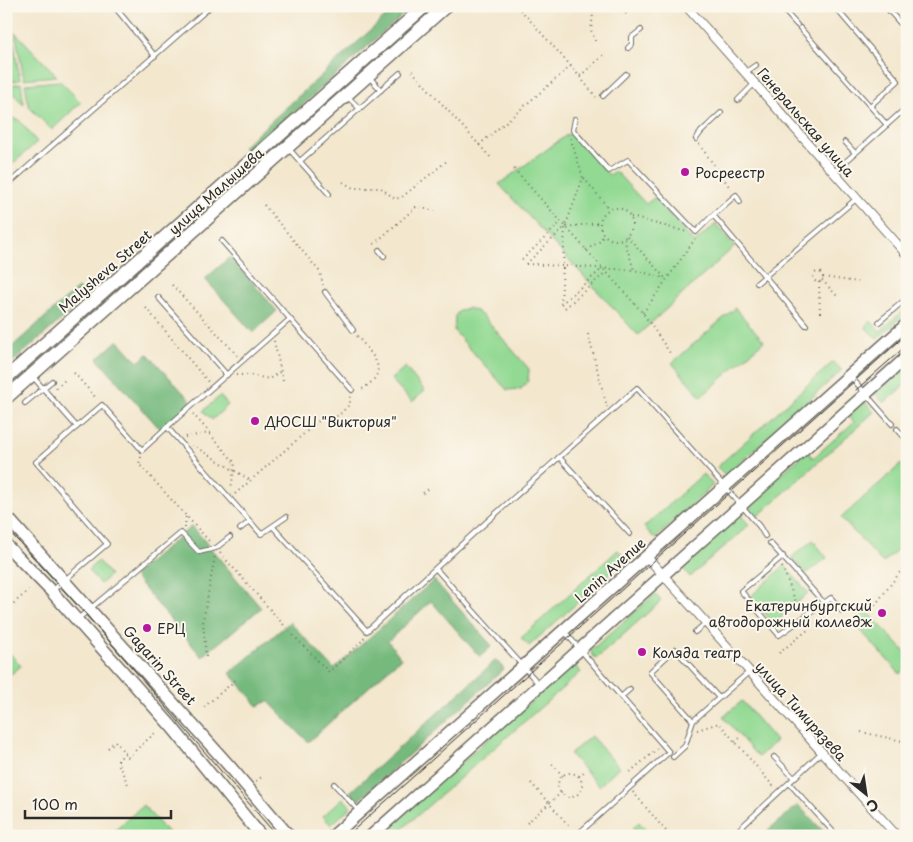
<svg xmlns="http://www.w3.org/2000/svg" width="913" height="842" font-family="'Playpen Sans',sans-serif">
<rect width="100%" height="100%" fill="#fbf7ec"/>
<filter id="ink" filterUnits="userSpaceOnUse"><feTurbulence type="fractalNoise" baseFrequency=".02" numOctaves="2"/><feDisplacementMap in="SourceGraphic" scale="10" xChannelSelector="R" yChannelSelector="G"/><feConvolveMatrix kernelMatrix="1 2 1 2 8 2 1 2 1" color-interpolation-filters="sRGB"/></filter>
<filter id="wash" filterUnits="userSpaceOnUse"><feTurbulence type="fractalNoise" baseFrequency=".0096" numOctaves="4" result="noise"/><feDisplacementMap in="SourceGraphic" scale="20" xChannelSelector="R" yChannelSelector="G"/><feGaussianBlur stdDeviation="1.12" result="paint"/><feColorMatrix in="noise" values="0 0 0 0 0 0 0 0 0 0 0 0 0 0 0 0 0 1.4 0 .05"/><feComposite in="paint" operator="in"/></filter>
<g filter="url(#wash)">
<rect width="100%" height="100%" fill="#f3e7ce"/>
<g fill="#92d993" stroke="#5e825f">
<path d="M12,32L20,80L6,82V55Z"/>
<path d="M15,32L57,76L24,79Z"/>
<path d="M60,81L81,102L52,130L29,107L25,84Z"/>
<path d="M21,83L24,105L6,86Z"/>
<path d="M6,116L19,120L37,142L6,170Z"/>
<path d="M571,132L609,175L615,171L646,204L655,197L694,243L716,224L735,246L638,335L499,184Z"/>
<path d="M907,307V312L877,339L865,327L871,321L880,331Z"/>
<path d="M468,308L476,311L484,317L529,369L528,381L521,389L507,390L454,331L455,316L460,310Z"/>
<path d="M735,308L764,341L701,397L672,363Z"/>
<path d="M833,362L842,370L726,476L717,467Z"/>
<path d="M907,362V383L884,403L873,392Z"/>
<path d="M405,367L425,391L412,402L391,379Z"/>
<path d="M220,396L228,405L212,420L203,411Z"/>
<path d="M864,401L874,412L758,516L747,505L807,451L813,458L854,422L848,415Z"/>
<path d="M901,464L907,470V541L883,563L841,518Z"/>
<path d="M703,474L713,485L655,539L644,527Z"/>
<path d="M739,513L749,525L690,577L680,565Z"/>
<path d="M813,540L827,558L805,574L792,557Z"/>
<path d="M618,550L626,559L529,646L521,638Z"/>
<path d="M98,561L110,575L100,584L88,570Z"/>
<path d="M785,565L808,593L774,624L750,597Z"/>
<path d="M655,594L661,601L596,659L590,651Z"/>
<path d="M867,611L907,654V667L900,674L854,623Z"/>
<path d="M6,649L21,666L6,678Z"/>
<path d="M574,664L581,672L394,836H377Z"/>
<path d="M742,701L776,741L758,757L723,717Z"/>
<path d="M591,736L619,767L599,786L570,754Z"/>
<path d="M343,798L351,807L331,825L323,816Z"/>
<path d="M143,805L171,836H109Z"/>
<path d="M639,822L652,836H640L633,828Z"/>
</g>
<g fill="#75b97d" stroke="#507254">
<path d="M397,6H405L408,10L249,153L243,147Z"/>
<path d="M230,257L277,311L253,333L205,279Z"/>
<path d="M78,288L87,297L6,368V352Z"/>
<path d="M118,340L138,362L148,354L192,402L161,430L97,359Z"/>
<path d="M192,526L261,608L202,657L133,575Z"/>
<path d="M434,580L492,646L480,657L431,601L388,641L401,658L308,742L268,701L258,706L230,673L290,622L334,669Z"/>
<path d="M496,660L504,669L358,801L350,792Z"/>
<path d="M798,805L828,836H761Z"/>
</g>
</g>
<g filter="url(#ink)">
<g fill="none" stroke-linecap="round" stroke-linejoin="round">
<defs>
<g id="service">
<path d="M114,6L155,56"/>
<path d="M780,6L797,25"/>
<path d="M834,6L898,81L870,106L887,125"/>
<path d="M885,6L900,23L907,18"/>
<path d="M800,28L870,106"/>
<path d="M628,48L632,44V37L641,30"/>
<path d="M746,72L756,65"/>
<path d="M369,77L381,90"/>
<path d="M347,96L360,109"/>
<path d="M603,96L626,74"/>
<path d="M738,100L754,84"/>
<path d="M575,119L573,130L609,171L628,160L696,232L713,215"/>
<path d="M696,139L701,132L721,113"/>
<path d="M845,142L855,153"/>
<path d="M289,149L329,194"/>
<path d="M300,161L400,73"/>
<path d="M834,172L907,107"/>
<path d="M6,186L211,6"/>
<path d="M740,202L736,195L713,215L806,325"/>
<path d="M222,241L352,390"/>
<path d="M379,250L384,256"/>
<path d="M757,283L856,199"/>
<path d="M325,292L353,330"/>
<path d="M158,297L227,375"/>
<path d="M879,322L907,298"/>
<path d="M851,377L892,424"/>
<path d="M34,378L77,427"/>
<path d="M25,403L52,381"/>
<path d="M897,429L907,440"/>
<path d="M559,457L630,534"/>
<path d="M286,517L261,534L167,427L290,319"/>
<path d="M274,528L367,631L473,534L637,388L741,505L759,526L765,536"/>
<path d="M240,529L249,522"/>
<path d="M770,543L824,603L831,598L842,611"/>
<path d="M783,556L741,591L779,635L824,603"/>
<path d="M436,569L538,683"/>
<path d="M53,590L107,544L36,462L102,405L142,450L167,427"/>
<path d="M79,618L181,533L199,552L216,548L230,537"/>
<path d="M564,631L669,752L577,835"/>
<path d="M695,632L706,623"/>
<path d="M621,697L630,689"/>
<path d="M719,698L693,721L650,672L675,649L719,698L749,672"/>
<path d="M673,757L685,746L693,721"/>
<path d="M774,757L794,778"/>
<path d="M789,783L837,836"/>
<path d="M334,784L358,810"/>
<path d="M732,836L822,752"/>
</g>
<g id="minor">
<path d="M686,6L907,255"/>
<path d="M647,557L897,836"/>
</g>
<g id="secondary">
<path d="M6,516L232,769L289,836"/>
<path d="M6,545L52,592L172,727L261,836"/>
<path d="M333,836L907,324"/>
<path d="M371,836L907,357"/>
</g>
<g id="primary">
<path d="M6,378L425,6"/>
<path d="M6,398L446,6"/>
</g>
</defs>
<use href="#service" stroke="#716d64" stroke-width="6"/>
<use href="#minor" stroke="#716d64" stroke-width="10"/>
<use href="#secondary" stroke="#716d64" stroke-width="14"/>
<use href="#primary" stroke="#716d64" stroke-width="15"/>
<g stroke="#716d64" stroke-width="2" stroke-dasharray="1 4" stroke-linecap="butt">
<path d="M517,6L571,66L596,97"/>
<path d="M594,6L591,30L595,41"/>
<path d="M619,6L626,14"/>
<path d="M412,71L492,159"/>
<path d="M580,76L606,53"/>
<path d="M699,144L731,189"/>
<path d="M479,145L571,66"/>
<path d="M514,169L643,313L672,356"/>
<path d="M584,178L609,209"/>
<path d="M343,182L353,188H381L395,199L402,197L448,160"/>
<path d="M264,205L320,272L323,285"/>
<circle cx="616" cy="224" r="16"/>
<path d="M631,217L687,232"/>
<path d="M627,236L665,278"/>
<path d="M624,239L634,270L665,278"/>
<path d="M374,244L416,207L435,211"/>
<path d="M586,250L599,242L604,235"/>
<path d="M522,260L561,222"/>
<path d="M526,264L634,270"/>
<path d="M526,264L565,227L598,223"/>
<circle cx="818" cy="277" r="5"/>
<path d="M823,277L858,282"/>
<path d="M822,280L839,298"/>
<path d="M819,282L820,314"/>
<path d="M172,285L238,356"/>
<path d="M561,304L565,227L583,178L570,137"/>
<path d="M561,304L603,268"/>
<path d="M146,308L209,383"/>
<path d="M565,308L606,272"/>
<path d="M643,313L695,239"/>
<path d="M588,334L607,407"/>
<path d="M357,336C375,358 392,372 359,391"/>
<path d="M274,341L283,381"/>
<path d="M74,373L97,399"/>
<path d="M236,375H249L269,379L281,371"/>
<path d="M56,388L66,379"/>
<path d="M210,434L235,463L231,489"/>
<path d="M185,437L210,433L193,414"/>
<path d="M192,445L250,480"/>
<path d="M141,457L139,464L210,542"/>
<path d="M423,493L429,489"/>
<path d="M235,494L322,418L338,416L350,404V395"/>
<path d="M185,528L186,515"/>
<path d="M220,553L290,632L329,672L362,641L365,636"/>
<path d="M782,567C788,579 794,602 801,610"/>
<path d="M6,610L29,590"/>
<path d="M869,613L907,563"/>
<path d="M779,653L814,625"/>
<path d="M206,657L203,621L215,556"/>
<path d="M204,707L238,678"/>
<path d="M697,730L719,723L774,787"/>
<path d="M861,732L907,742"/>
<path d="M735,742L741,737"/>
<path d="M108,748L115,741L128,757L155,733"/>
<path d="M125,753L118,760V764L129,786"/>
<path d="M552,764L563,776"/>
<path d="M630,772L657,749"/>
<circle cx="570" cy="785" r="12"/>
<path d="M579,776L585,771"/>
<path d="M256,781L263,776"/>
<path d="M531,783L570,827"/>
<path d="M633,792L670,836"/>
<path d="M527,823L562,792"/>
</g>
<use href="#service" stroke="#fff" stroke-width="4"/>
<use href="#minor" stroke="#fff" stroke-width="8"/>
<use href="#secondary" stroke="#fff" stroke-width="11"/>
<use href="#primary" stroke="#fff" stroke-width="12"/>
<g stroke="#2b2b2b" stroke-width="1">
<path d="M856,390L907,345"/>
<path d="M6,528L85,613L277,836"/>
<path d="M347,836L907,334"/>
</g>
</g>
</g>
<g fill="#b5179e" stroke="#fbf7ec" stroke-width="2">
<circle cx="685" cy="172" r="5"/>
<circle cx="255" cy="421" r="5"/>
<circle cx="882" cy="613" r="5"/>
<circle cx="147" cy="628" r="5"/>
<circle cx="642" cy="652" r="5"/>
</g>
<g text-anchor="middle" dominant-baseline="central" stroke-width="4" stroke-linejoin="round" paint-order="stroke">
<g font-size="14" fill="#2b2b2b" stroke="#fbf7ec">
<text transform="translate(806 122) rotate(49)">Генеральская улица</text>
<text transform="translate(216 191) rotate(-42)">улица Малышева</text>
<text transform="translate(105 271) rotate(-41)">Malysheva Street</text>
<text transform="translate(610 570) rotate(-42)">Lenin Avenue</text>
<text transform="translate(160 665) rotate(48)">Gagarin Street</text>
<text transform="translate(801 711) rotate(48)">улица Тимирязева</text>
</g>
<g font-size="14" fill="#2b2b2b" stroke="#fbf7ec" text-anchor="start">
<text x="695" y="172">Росреестр</text>
<text x="265" y="421">ДЮСШ "Виктория"</text>
<text x="872" y="605" text-anchor="end">Екатеринбургский<tspan x="872" dy="16">автодорожный колледж</tspan></text>
<text x="157" y="628">ЕРЦ</text>
<text x="652" y="652">Коляда театр</text>
</g>
</g>
<rect width="913" height="842" fill="none" stroke="#fbf7ec" stroke-width="25"/>
<g transform="translate(866 794) rotate(150)" stroke="#fbf7ec" stroke-width="4" paint-order="stroke">
<path d="M0-4L9 19L0 12L-9 19Z" fill="#2b2b2b"/>
<text y="-8" font-size="14" font-weight="bold" text-anchor="middle" fill="#2b2b2b">С</text>
</g>
<path d="M25 810v8h146v-8" fill="none" stroke="#2b2b2b" stroke-width="2.5"/>
<text x="32" y="810" font-size="15" fill="#2b2b2b" stroke="#fbf7ec" stroke-width="4" paint-order="stroke">100 m</text>
</svg>
